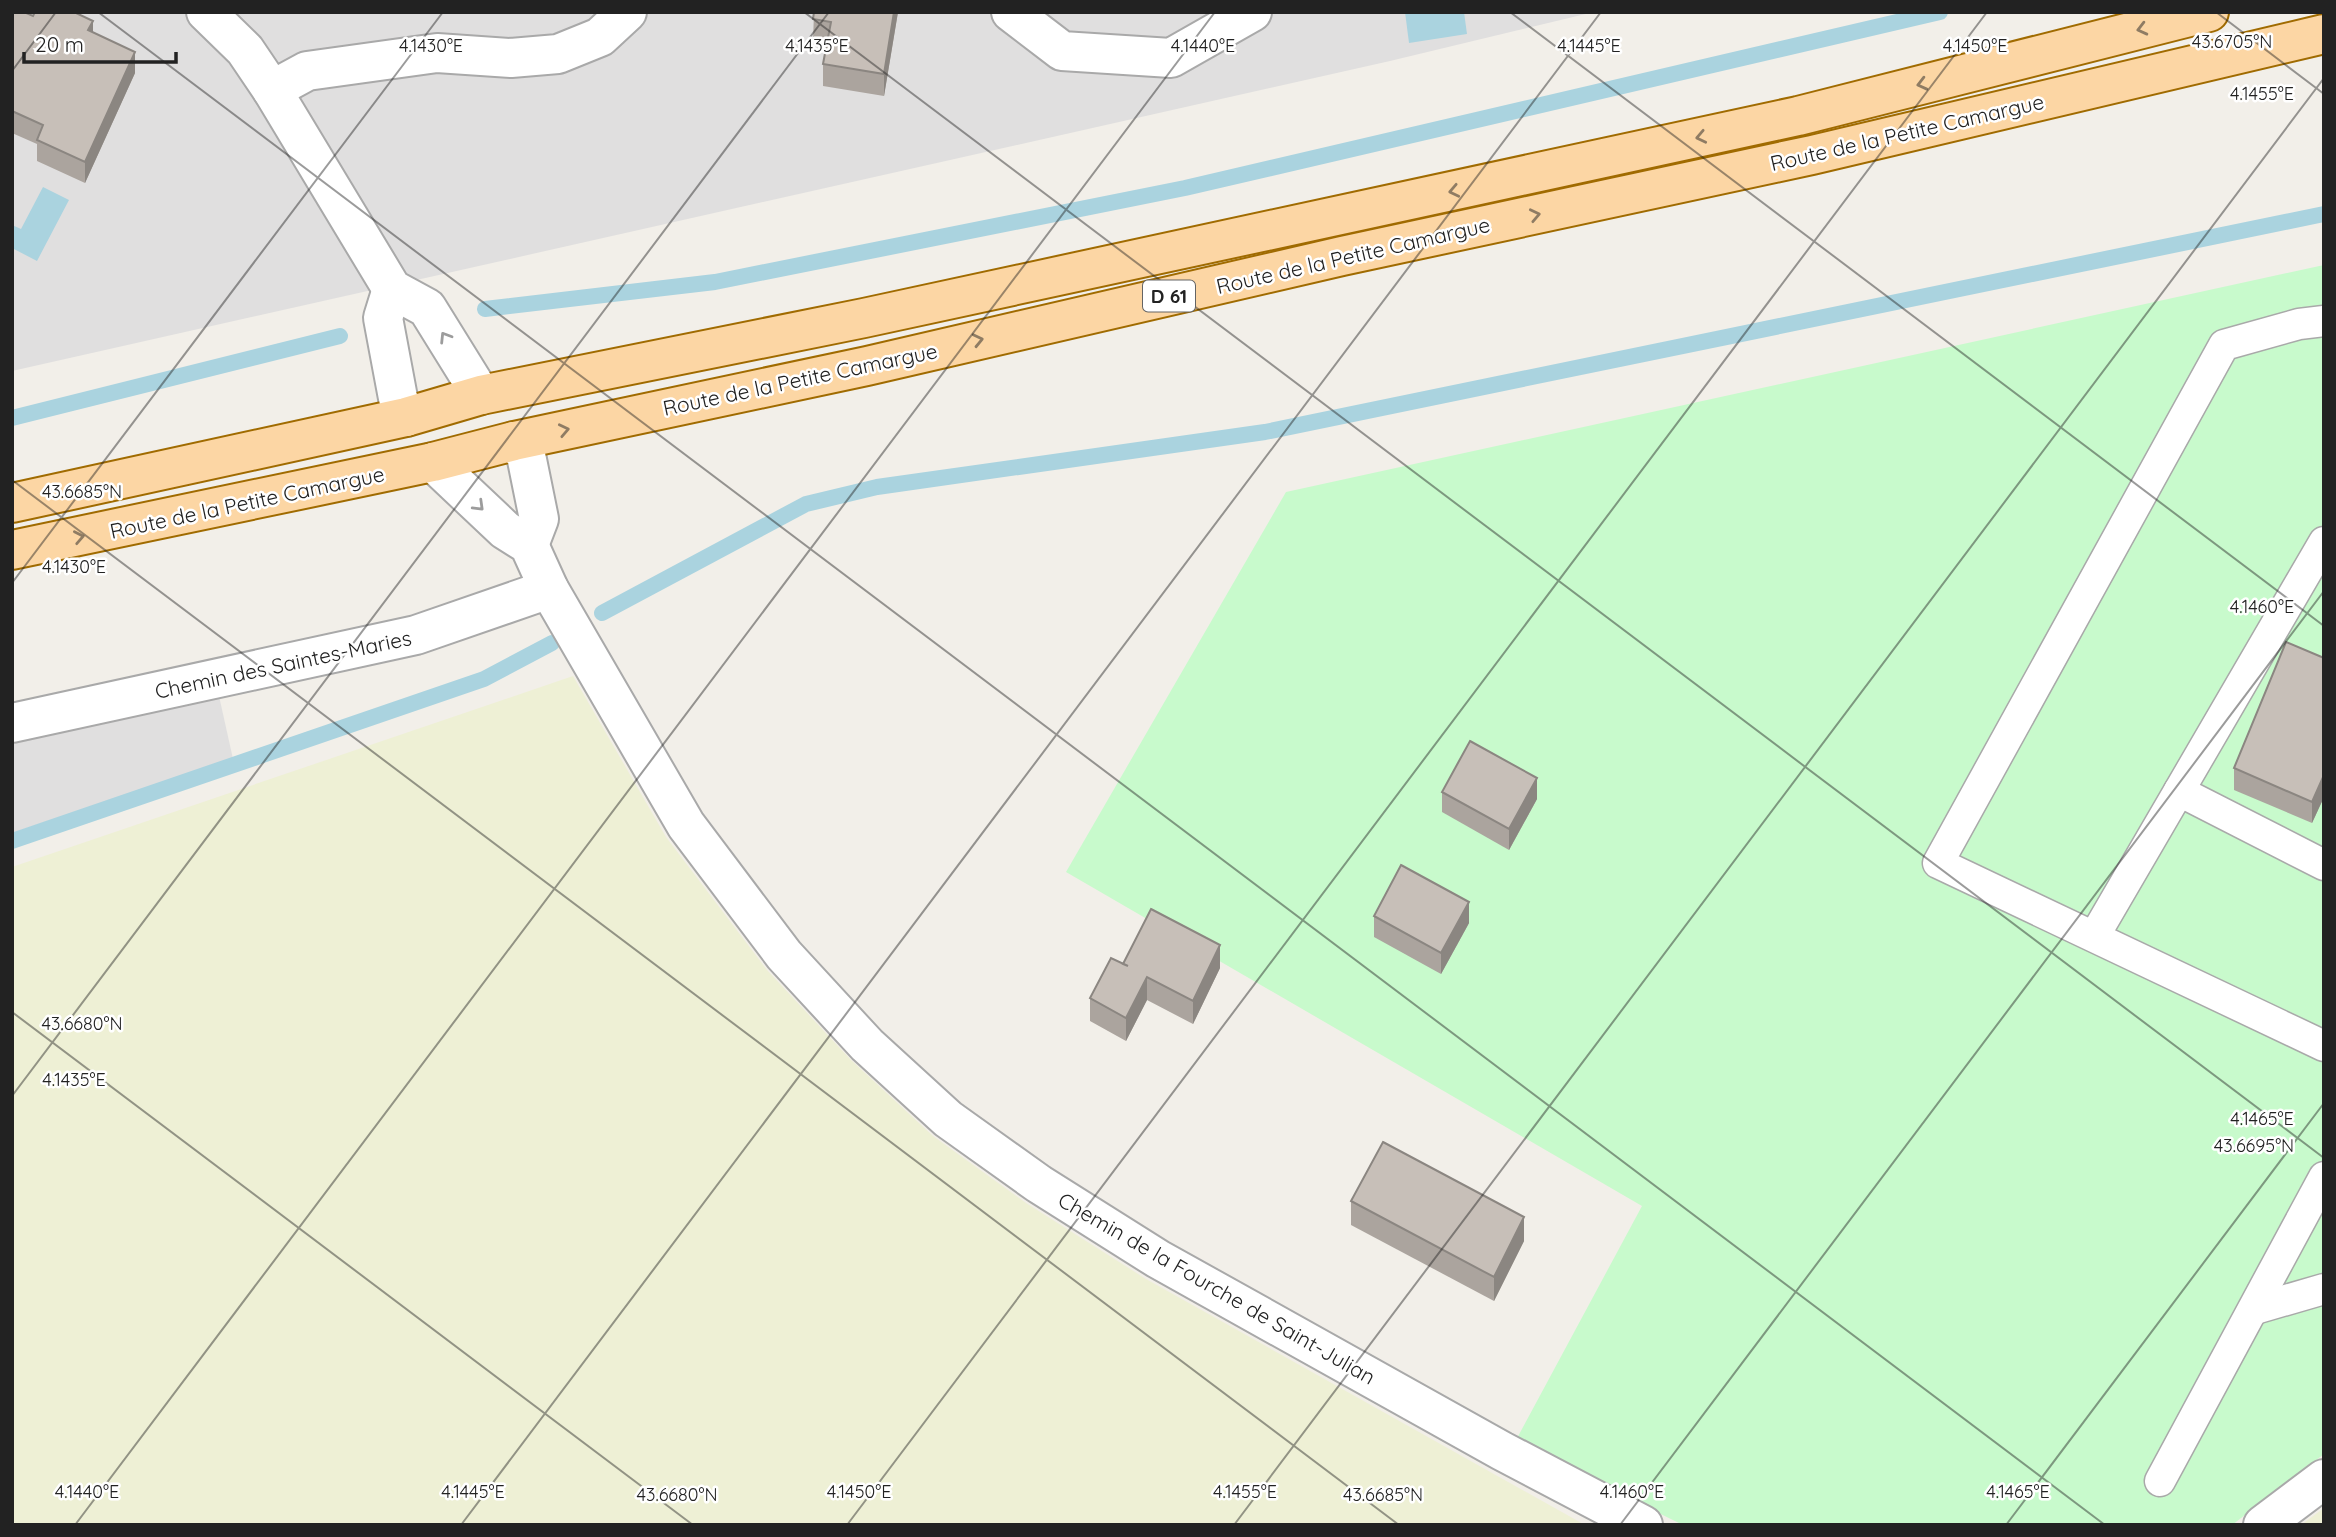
<svg xmlns="http://www.w3.org/2000/svg" width="2336" height="1537" font-family="Quicksand,sans-serif">
<rect width="100%" height="100%" fill="#f2efe9"/>
<g fill="#e0dfdf">
<path d="M12,12H1594L1390,61L12,371Z"/>
<path d="M219,696L233,759L12,833V744Z"/>
</g>
<g fill="#eef0d5">
<path d="M573,676L666,837L767,970L851,1060L933,1136L1026,1203L1146,1279L1585,1525H12V867Z"/>
<path d="M2324,1508V1525H2301Z"/>
</g>
<path fill="#c8facc" d="M2324,265V1454L2232,1525H1683L1515,1442L1642,1206L1066,872L1286,492Z"/>
<g fill="#aad3df">
<path d="M1405,12H1464L1467,34L1409,43Z"/>
<path d="M43,187L69,200L37,261L12,248V225L21,229Z"/>
</g>
<g fill="none" stroke-linecap="round" stroke-linejoin="round">
<g stroke="#aad3df" stroke-width="16">
<path d="M485,309L715,282L1185,188L1940,12"/>
<path d="M12,418L340,336"/>
<path d="M602,613L806,504L877,487L1265,432L2324,214"/>
<path d="M12,841L484,679L552,643"/>
</g>
<defs>
<g id="service">
<path d="M2324,321L2299,324L2224,345L1938,863L2324,1046"/>
<path d="M2179,791L2324,865"/>
<path d="M2095,935L2324,542"/>
<path d="M2255,1309L2324,1289"/>
<path d="M2160,1481L2324,1177"/>
</g>
<g id="minor">
<path d="M206,12L245,50L272,90L392,289L427,308L481,395"/>
<path d="M1011,12L1062,51L1171,58L1252,12"/>
<path d="M272,90L307,71L437,53L511,58L558,54L600,37L627,12"/>
<path d="M392,289L383,318L398,398L406,417"/>
<path d="M514,441L526,455L539,519L529,545"/>
<path d="M433,462L505,530L529,545L549,589L686,825L784,955L867,1045L948,1119L1039,1184L1158,1259L1502,1451L1643,1525"/>
<path d="M12,723L416,635L549,589"/>
<path d="M2263,1525L2324,1479"/>
</g>
<g id="primary">
<path d="M12,503L406,417L481,395L864,318L1798,116L2209,12"/>
<path d="M12,550L433,462L514,441L867,366L1342,256L1812,155L2324,34"/>
</g>
</defs>
<use href="#service" stroke="#a9a9a9" stroke-width="33"/>
<use href="#minor" stroke="#a9a9a9" stroke-width="42"/>
<use href="#primary" stroke="#a06b00" stroke-width="42"/>
<use href="#service" stroke="#fff" stroke-width="30"/>
<use href="#minor" stroke="#fff" stroke-width="38"/>
<use href="#primary" stroke="#fcd6a4" stroke-width="38"/>
</g>
<g fill="#aba49e">
<path d="M12,12L33,16L93,32L135,73L85,183L37,161V144L12,133Z"/>
<path d="M814,12H898L884,96L823,86V64L827,44L813,41Z"/>
<path d="M2324,658V797L2312,823L2234,790V768Z"/>
<path d="M1442,792L1537,799L1509,850L1442,812Z"/>
<path d="M1374,916L1469,923L1441,974L1374,937Z"/>
<path d="M1123,964L1220,968L1193,1024L1147,1000L1126,1041L1090,1021V998Z"/>
<path d="M1351,1201L1524,1241L1494,1301L1351,1225Z"/>
</g>
<g fill="#8b8681">
<path d="M894,12H898L884,96V74Z"/>
<path d="M93,21V42L88,30Z"/>
<path d="M135,52V73L85,183V162Z"/>
<path d="M2324,775V797L2312,823V802Z"/>
<path d="M1537,778V799L1509,850V829Z"/>
<path d="M1469,902V923L1441,974V953Z"/>
<path d="M1220,945V968L1193,1024V1001Z"/>
<path d="M1147,977V1000L1126,1041V1018Z"/>
<path d="M1524,1217V1241L1494,1301V1277Z"/>
</g>
<g fill="#c7bfb8" stroke="#8b8681" stroke-width="2">
<path d="M12,12H24L33,16L35,12H74L93,21L88,30L135,52L85,162L37,140L43,125L12,111Z"/>
<path d="M814,12H894L884,74L823,64L831,22L813,19Z"/>
<path d="M2286,642L2324,658V775L2312,802L2234,768Z"/>
<path d="M1470,741L1537,778L1509,829L1442,792Z"/>
<path d="M1401,865L1469,902L1441,953L1374,916Z"/>
<path d="M1151,909L1220,945L1193,1001L1147,977L1126,1018L1090,998L1111,958L1128,966L1123,964Z"/>
<path d="M1383,1142L1524,1217L1494,1277L1351,1201Z"/>
</g>
<defs><path id="oneway-chevron" d="M-2-3.5L2.5 0L-2 3.5" fill="none" stroke-width="1.6" stroke-linecap="round" stroke-linejoin="round" transform="scale(1.75)"/></defs>
<g stroke="#8f7c63">
<use href="#oneway-chevron" transform="translate(2142 29) rotate(166)"/>
<use href="#oneway-chevron" transform="translate(1922 84) rotate(166)"/>
<use href="#oneway-chevron" transform="translate(1701 137) rotate(168)"/>
<use href="#oneway-chevron" transform="translate(1454 191) rotate(168)"/>
<use href="#oneway-chevron" transform="translate(1535 215) rotate(-12)"/>
<use href="#oneway-chevron" transform="translate(978 340) rotate(-13)"/>
<use href="#oneway-chevron" transform="translate(564 430) rotate(-12)"/>
<use href="#oneway-chevron" transform="translate(79 537) rotate(-11)"/>
</g>
<g stroke="#9c9c9c">
<use href="#oneway-chevron" transform="translate(445 337) rotate(-122)"/>
<use href="#oneway-chevron" transform="translate(479 506) rotate(44)"/>
</g>
<path fill="none" stroke="#222" stroke-width="2" stroke-opacity="0.45" d="M98,12L2105,1525M804,12L2324,1158M1510,12L2324,626M2216,12L2324,94M12,71L56,12M12,480L1399,1525M12,583L443,12M12,1012L693,1525M12,1096L829,12M75,1525L1215,12M461,1525L1601,12M847,1525L1987,12M1234,1525L2324,78M1620,1525L2324,591M2006,1525L2324,1103"/>
<g text-anchor="middle" dominant-baseline="central" stroke-width="5" stroke-linejoin="round" paint-order="stroke">
<rect fill="#fff" stroke="#646464" stroke-width="2" x="1143" y="280.5" width="52" height="31" rx="5"/>
<g font-size="19" font-weight="bold" fill="#222">
<text x="1169" y="296">D 61</text>
</g>
<g font-size="21" fill="#222" stroke="#fff">
<text transform="translate(1907 132) rotate(-13)">Route de la Petite Camargue</text>
<text transform="translate(1353 255) rotate(-13)">Route de la Petite Camargue</text>
<text transform="translate(800 379) rotate(-12)">Route de la Petite Camargue</text>
<text transform="translate(247 502) rotate(-12)">Route de la Petite Camargue</text>
<text transform="translate(283 664) rotate(-12)">Chemin des Saintes-Maries</text>
<text transform="translate(1217 1288) rotate(30)">Chemin de la Fourche de Saint-Julian</text>
</g>
</g>
<g font-size="18" text-anchor="middle" fill="#222" stroke="#fff" stroke-width="5" stroke-linejoin="round" paint-order="stroke">
<text x="2232" y="48">43.6705°N</text>
<text x="431" y="52">4.1430°E</text>
<text x="817" y="52">4.1435°E</text>
<text x="1203" y="52">4.1440°E</text>
<text x="1589" y="52">4.1445°E</text>
<text x="1975" y="52">4.1450°E</text>
<text x="2262" y="100">4.1455°E</text>
<text x="82" y="498">43.6685°N</text>
<text x="74" y="573">4.1430°E</text>
<text x="2262" y="613">4.1460°E</text>
<text x="82" y="1030">43.6680°N</text>
<text x="74" y="1086">4.1435°E</text>
<text x="2262" y="1125">4.1465°E</text>
<text x="2254" y="1152">43.6695°N</text>
<text x="87" y="1498">4.1440°E</text>
<text x="473" y="1498">4.1445°E</text>
<text x="859" y="1498">4.1450°E</text>
<text x="1245" y="1498">4.1455°E</text>
<text x="1632" y="1498">4.1460°E</text>
<text x="2018" y="1498">4.1465°E</text>
<text x="677" y="1501">43.6680°N</text>
<text x="1383" y="1501">43.6685°N</text>
</g>
<rect width="2336" height="1537" fill="none" stroke="#222222" stroke-width="28"/>
<path d="M24 52v10h152v-10" fill="none" stroke="#222222" stroke-width="3.5"/>
<text x="35" y="52" font-size="21" fill="#222222" stroke="#ffffff" stroke-width="5" paint-order="stroke">20 m</text>
</svg>
